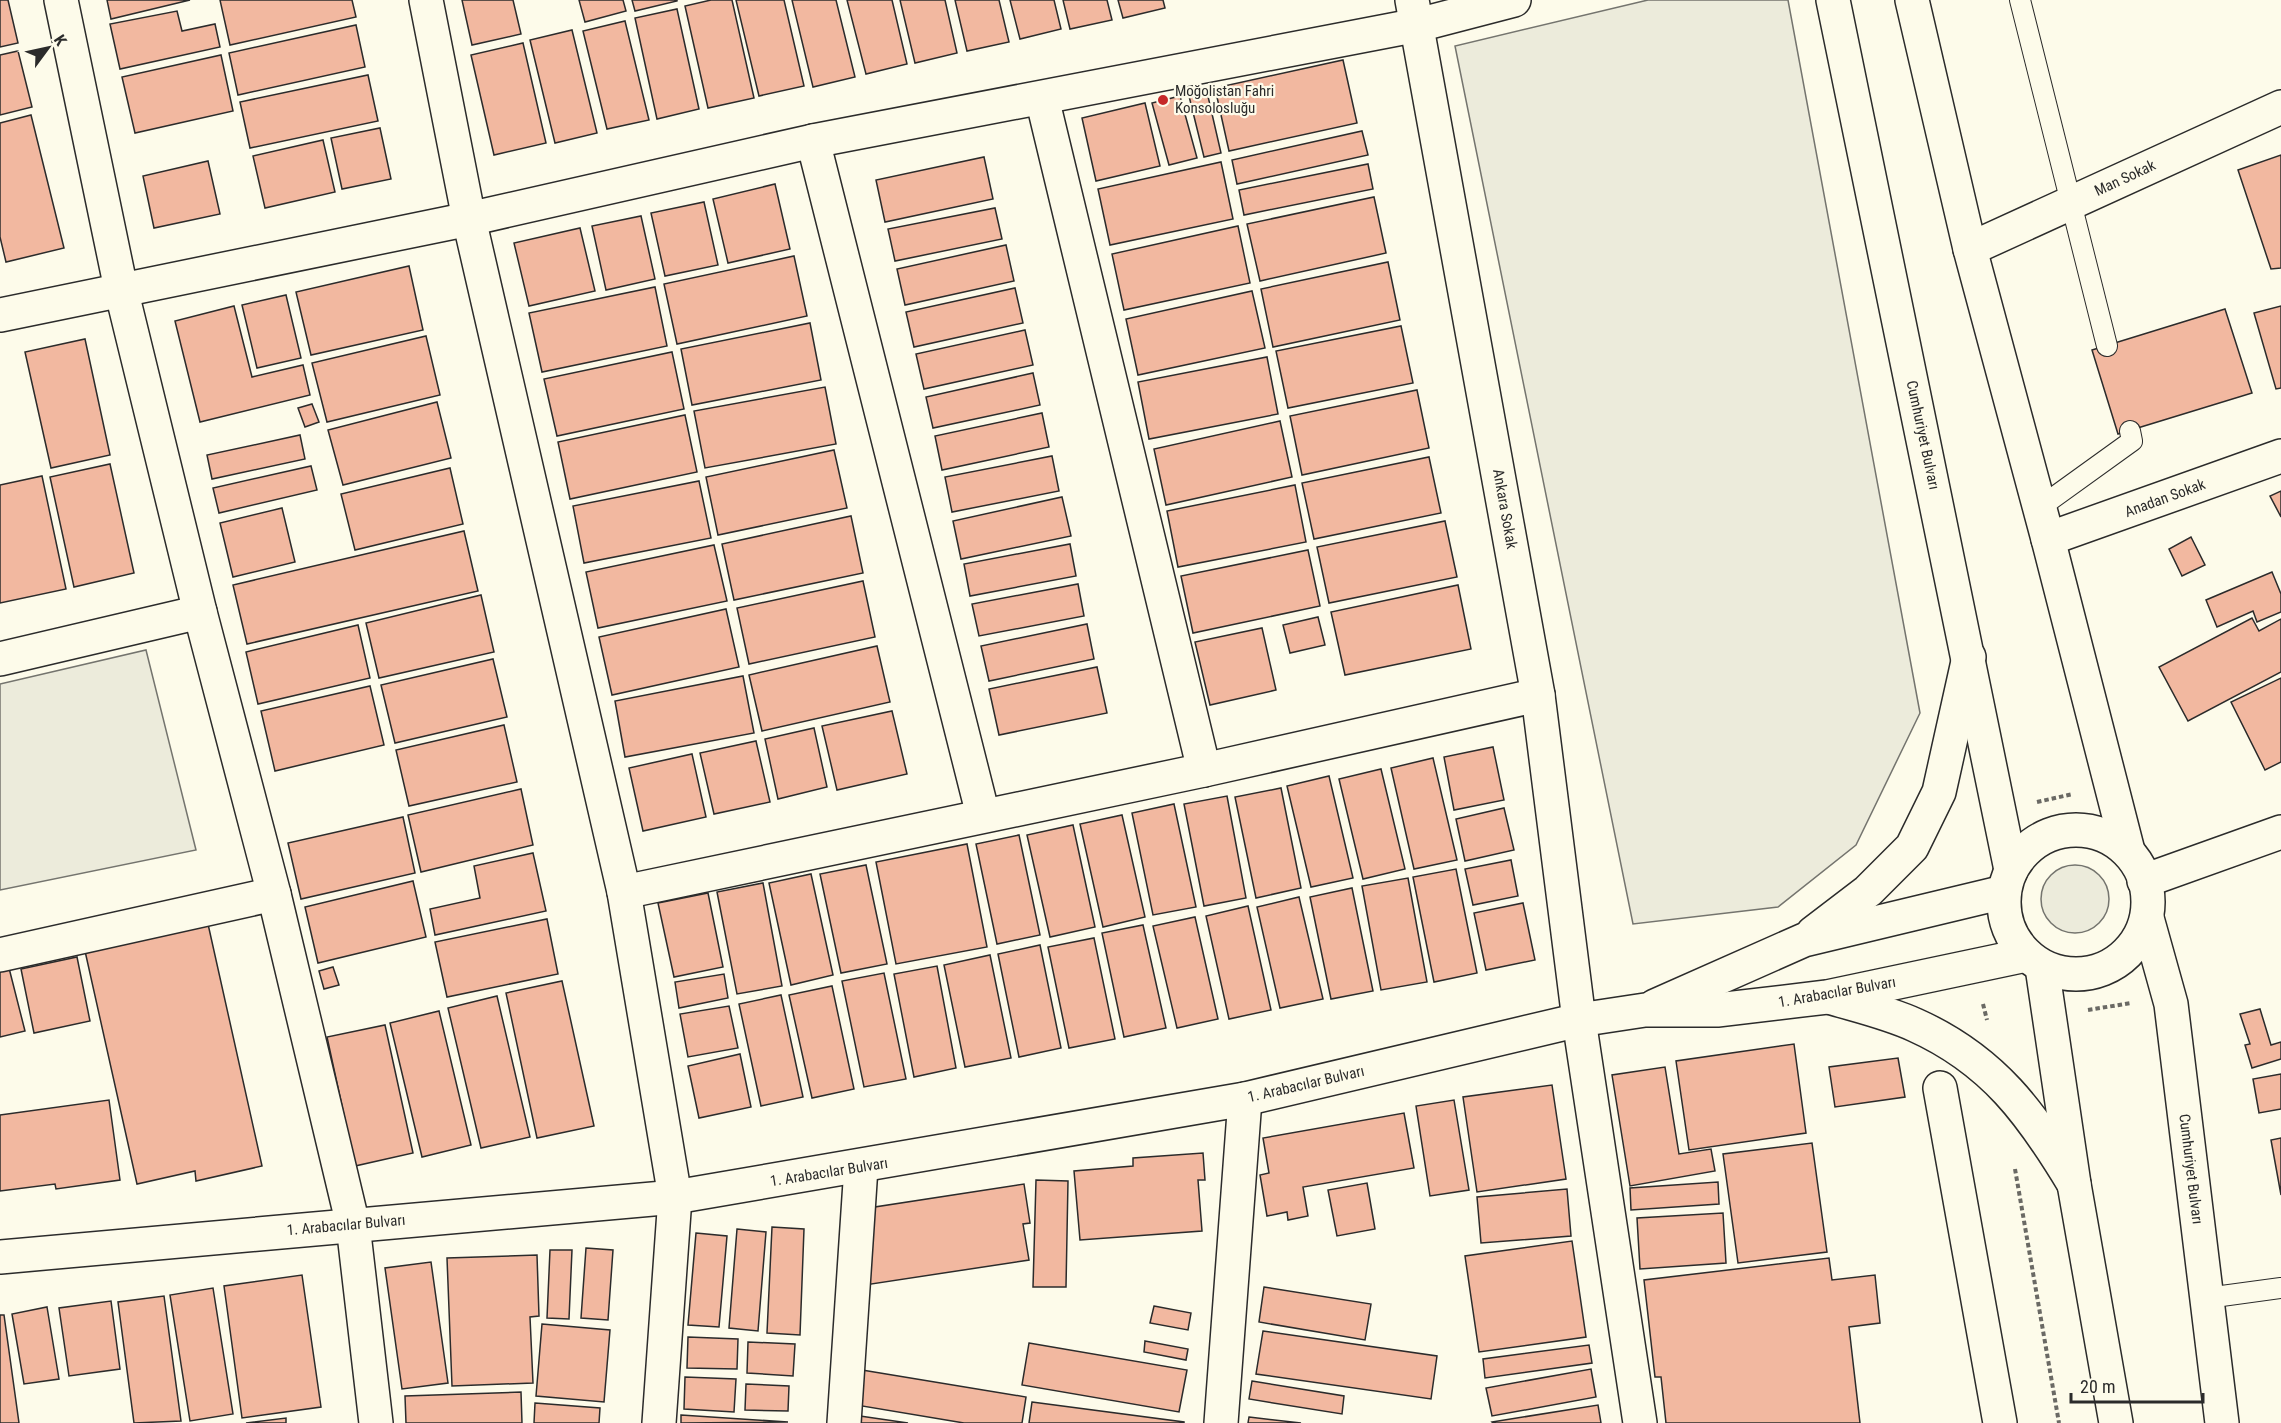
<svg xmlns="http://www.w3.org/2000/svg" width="2281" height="1423" font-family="'Roboto Condensed',sans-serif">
<rect width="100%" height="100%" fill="#fdfbea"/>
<g fill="#ecebdb" stroke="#74746e" stroke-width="1.5">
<path d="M1648,0H1788L1920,713L1856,845L1778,907L1633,924L1455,46Z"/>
<path d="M146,650L196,850L0,890V684Z"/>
<circle cx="2075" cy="899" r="34"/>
</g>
<g fill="#f2b8a0" stroke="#2b2b2b" stroke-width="1.5">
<path d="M0,0H8L18,43L0,47Z"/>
<path d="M107,0H190L111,19Z"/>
<path d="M220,0H352L356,17L230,45Z"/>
<path d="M462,0H513L521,34L472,45Z"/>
<path d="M579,0H623L626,11L585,22Z"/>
<path d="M632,0H677V1L635,11Z"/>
<path d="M711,0H732L754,98L708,108L685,6Z"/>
<path d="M736,0H784L804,86L759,96Z"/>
<path d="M792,0H836L855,77L813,87Z"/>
<path d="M847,0H892L907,64L866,74Z"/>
<path d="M900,0H945L957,53L915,63Z"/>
<path d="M955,0H999L1009,42L967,51Z"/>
<path d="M1010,0H1054L1061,29L1020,39Z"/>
<path d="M1063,0H1107L1112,20L1070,29Z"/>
<path d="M1118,0H1163L1165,8L1123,18Z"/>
<path d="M677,9L699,109L657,119L635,18Z"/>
<path d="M177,11L182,31L215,24L220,47L120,69L110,24Z"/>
<path d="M625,21L649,120L607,129L583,31Z"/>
<path d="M356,25L365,67L238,95L229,53Z"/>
<path d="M572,30L597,133L555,143L530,40Z"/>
<path d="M523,43L546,143L494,155L471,55Z"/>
<path d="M18,51L32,107L0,115V55Z"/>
<path d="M221,55L233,111L135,133L122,77Z"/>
<path d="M1343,60L1357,123L1229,151L1215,88Z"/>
<path d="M368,75L378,121L250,148L240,102Z"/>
<path d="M1207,92L1221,153L1204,157L1189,96Z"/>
<path d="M1180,96L1197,158L1169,165L1152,103Z"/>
<path d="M1145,103L1160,166L1096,181L1082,118Z"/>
<path d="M31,115L64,248L6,262L0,237V123Z"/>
<path d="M380,128L391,179L342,189L331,138Z"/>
<path d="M1362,131L1368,155L1237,184L1232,160Z"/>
<path d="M323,140L335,192L265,208L253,156Z"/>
<path d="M2281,155V268L2271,269L2238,170Z"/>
<path d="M984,157L993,199L885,222L876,180Z"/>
<path d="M208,161L220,214L154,228L143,176Z"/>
<path d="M1221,162L1233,219L1110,245L1098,189Z"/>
<path d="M1368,164L1373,189L1244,215L1239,190Z"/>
<path d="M775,184L790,249L728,263L713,199Z"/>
<path d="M1374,197L1386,253L1260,281L1247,224Z"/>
<path d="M704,202L718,265L665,276L651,213Z"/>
<path d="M995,208L1002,239L895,261L888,229Z"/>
<path d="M641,216L655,279L606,290L592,226Z"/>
<path d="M1238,226L1250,283L1124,310L1112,254Z"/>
<path d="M580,228L595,291L529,306L514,243Z"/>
<path d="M1006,245L1014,281L905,305L897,269Z"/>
<path d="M794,256L807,316L677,344L664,284Z"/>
<path d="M1388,262L1400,320L1273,347L1261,289Z"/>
<path d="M409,266L423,330L311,355L296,292Z"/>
<path d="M655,287L667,346L542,372L529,313Z"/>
<path d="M1015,288L1023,323L914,347L906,312Z"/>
<path d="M1252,291L1265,348L1138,375L1126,319Z"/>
<path d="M286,295L301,358L257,368L242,305Z"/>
<path d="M234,306L252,377L303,365L310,395L200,422L175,321Z"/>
<path d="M2281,306V388L2276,389L2254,313Z"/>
<path d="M2225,309L2252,393L2118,434L2092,350Z"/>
<path d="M810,323L821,380L692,405L681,349Z"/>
<path d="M1401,326L1413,383L1288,408L1276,351Z"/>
<path d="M1025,330L1033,365L924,389L916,354Z"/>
<path d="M426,336L440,395L327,422L312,363Z"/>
<path d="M85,339L110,455L51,468L25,352Z"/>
<path d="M672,352L684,409L557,436L544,379Z"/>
<path d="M1267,357L1278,414L1149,439L1138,382Z"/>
<path d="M1033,373L1040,405L933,428L926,397Z"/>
<path d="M825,387L836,444L705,468L694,411Z"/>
<path d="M1417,390L1429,448L1302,475L1290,416Z"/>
<path d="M437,402L451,458L343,485L328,430Z"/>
<path d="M312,404L319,422L305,427L298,408Z"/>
<path d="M1042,413L1049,447L942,470L935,436Z"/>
<path d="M685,415L697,472L570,499L558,442Z"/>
<path d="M1280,421L1292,477L1166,505L1154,449Z"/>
<path d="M300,435L305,459L212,479L207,455Z"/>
<path d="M834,450L847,508L718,535L706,477Z"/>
<path d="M1052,456L1059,491L952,512L945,477Z"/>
<path d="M1429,457L1441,513L1314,539L1302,483Z"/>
<path d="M110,464L134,573L74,587L50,477Z"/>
<path d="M311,466L317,490L219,513L213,488Z"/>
<path d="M450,468L463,524L355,550L341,494Z"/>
<path d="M42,476L66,589L0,603V485Z"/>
<path d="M699,481L711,538L584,563L573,506Z"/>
<path d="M1295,485L1306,542L1178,567L1167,511Z"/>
<path d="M2281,491V517L2270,496Z"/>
<path d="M1062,497L1071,536L961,559L953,521Z"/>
<path d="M282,508L295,562L233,577L220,523Z"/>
<path d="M851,516L863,573L734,600L722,544Z"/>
<path d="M1445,521L1457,577L1329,603L1317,547Z"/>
<path d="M464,531L478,591L247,644L233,585Z"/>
<path d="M2191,537L2205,565L2182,576L2169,549Z"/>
<path d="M1070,544L1076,576L970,596L964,564Z"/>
<path d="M714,545L727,601L598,628L586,572Z"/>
<path d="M1308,550L1320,606L1193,633L1181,576Z"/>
<path d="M2272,572L2281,594V612L2257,622L2253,611L2217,627L2206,600Z"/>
<path d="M863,581L875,637L749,664L737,608Z"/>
<path d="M1078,584L1084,616L979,636L972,604Z"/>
<path d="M1458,585L1471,649L1345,675L1331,612Z"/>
<path d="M481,595L494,652L379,678L366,623Z"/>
<path d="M726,609L739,667L612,695L599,637Z"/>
<path d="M1318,617L1325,645L1290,653L1283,625Z"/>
<path d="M2252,618L2259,631L2281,619V672L2188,721L2159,667Z"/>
<path d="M1087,624L1094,659L989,681L981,646Z"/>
<path d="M358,625L370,678L258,704L246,652Z"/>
<path d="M1262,628L1276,690L1210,705L1195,642Z"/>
<path d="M877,646L890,702L762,731L749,675Z"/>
<path d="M493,659L507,717L395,743L381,685Z"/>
<path d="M1097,667L1107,713L999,735L989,689Z"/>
<path d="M743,676L754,733L625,757L615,701Z"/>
<path d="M2281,678V762L2265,770L2231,702Z"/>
<path d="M370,686L384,745L275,771L261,711Z"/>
<path d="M892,711L907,774L837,790L822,726Z"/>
<path d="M504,725L517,782L409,806L396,750Z"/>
<path d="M814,728L827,787L778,799L765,739Z"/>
<path d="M756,741L770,802L714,814L700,753Z"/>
<path d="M1493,747L1504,800L1454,810L1444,757Z"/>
<path d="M692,754L706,817L643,831L629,768Z"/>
<path d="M1433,758L1457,860L1414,869L1391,768Z"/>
<path d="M1381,769L1405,869L1363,879L1339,779Z"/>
<path d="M1329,776L1353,878L1311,887L1287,786Z"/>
<path d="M1281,788L1301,888L1256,898L1235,797Z"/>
<path d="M521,789L533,845L421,872L408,815Z"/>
<path d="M1227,796L1246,898L1204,906L1184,804Z"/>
<path d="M1174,804L1196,907L1153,915L1132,813Z"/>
<path d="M1504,808L1514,850L1465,861L1456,819Z"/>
<path d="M1122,815L1145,917L1103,927L1080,824Z"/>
<path d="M403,817L415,873L301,899L288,843Z"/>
<path d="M1073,825L1095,927L1050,937L1027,835Z"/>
<path d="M1019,835L1040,935L997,944L976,844Z"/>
<path d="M967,844L987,947L896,964L876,862Z"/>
<path d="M533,853L546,911L435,935L430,909L480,898L474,866Z"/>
<path d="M1511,860L1518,896L1473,905L1465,869Z"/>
<path d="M866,865L887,964L841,973L820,874Z"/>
<path d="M1456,869L1477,973L1434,982L1413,877Z"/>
<path d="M811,874L833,975L791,985L769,883Z"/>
<path d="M1408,878L1427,982L1381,990L1362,886Z"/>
<path d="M413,881L426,937L318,963L305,907Z"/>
<path d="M763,883L782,986L737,994L717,892Z"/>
<path d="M1352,888L1373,991L1331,999L1310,897Z"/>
<path d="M708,893L723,967L674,977L658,903Z"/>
<path d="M1299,897L1323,999L1280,1008L1257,907Z"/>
<path d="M1523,903L1535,960L1486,970L1474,913Z"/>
<path d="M1248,906L1271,1010L1229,1019L1206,916Z"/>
<path d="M1195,917L1218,1019L1177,1028L1153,926Z"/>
<path d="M547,919L558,974L447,997L435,942Z"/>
<path d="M208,924L262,1166L196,1181L195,1171L137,1184L85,951Z"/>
<path d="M1143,925L1166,1028L1124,1037L1102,933Z"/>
<path d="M1094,938L1115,1039L1069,1048L1048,947Z"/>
<path d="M1040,945L1061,1048L1019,1057L998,954Z"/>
<path d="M990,955L1011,1058L965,1067L944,965Z"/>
<path d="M77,957L90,1021L34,1033L21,969Z"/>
<path d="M937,966L956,1068L914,1077L894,974Z"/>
<path d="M333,967L339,985L324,989L319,971Z"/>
<path d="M9,968L25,1031L0,1037V970Z"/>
<path d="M884,973L906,1079L864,1087L842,981Z"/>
<path d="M724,974L728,998L679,1008L675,982Z"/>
<path d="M562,981L594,1126L537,1138L506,993Z"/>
<path d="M832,986L854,1089L812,1098L789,995Z"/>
<path d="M781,995L803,1097L761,1106L739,1004Z"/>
<path d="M497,996L530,1137L481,1148L448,1008Z"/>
<path d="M729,1006L738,1048L688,1057L680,1014Z"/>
<path d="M2260,1009L2271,1045L2281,1042V1059L2252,1068L2245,1045L2250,1044L2240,1014Z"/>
<path d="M439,1011L471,1145L422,1157L390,1023Z"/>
<path d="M385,1025L413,1153L355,1166L327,1037Z"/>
<path d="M1794,1044L1806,1133L1689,1150L1676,1061Z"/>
<path d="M740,1054L751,1107L699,1118L688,1066Z"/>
<path d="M1898,1058L1905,1097L1835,1107L1829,1067Z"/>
<path d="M1665,1067L1679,1154L1711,1149L1715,1171L1630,1186L1612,1075Z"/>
<path d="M2281,1074V1109L2259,1113L2253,1079Z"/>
<path d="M1552,1085L1566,1179L1477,1192L1463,1097Z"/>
<path d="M109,1100L120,1180L56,1189L55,1184L0,1191V1115Z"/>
<path d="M1454,1100L1469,1190L1430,1196L1416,1106Z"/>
<path d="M1404,1113L1414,1168L1303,1187L1308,1216L1288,1220L1287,1212L1267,1216L1260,1175L1269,1173L1263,1138Z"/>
<path d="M2281,1138V1195L2271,1140Z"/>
<path d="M1812,1143L1827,1252L1738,1263L1723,1154Z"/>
<path d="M1203,1153L1205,1180H1198L1202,1231L1080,1240L1074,1171L1133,1166V1158Z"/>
<path d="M1036,1180L1068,1181L1066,1287H1033Z"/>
<path d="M1718,1182L1719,1204L1631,1210L1630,1188Z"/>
<path d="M1367,1183L1375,1229L1337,1236L1328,1190Z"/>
<path d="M1024,1184L1030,1223L1023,1224L1029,1260L865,1285L862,1209Z"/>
<path d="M1567,1189L1571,1236L1481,1243L1477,1197Z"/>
<path d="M1723,1213L1726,1263L1640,1269L1637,1218Z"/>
<path d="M772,1227L804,1229L800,1335L767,1333Z"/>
<path d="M737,1229L766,1232L758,1331L729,1328Z"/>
<path d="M696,1233L727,1236L719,1327L688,1325Z"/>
<path d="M1572,1241L1586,1337L1479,1352L1465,1256Z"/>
<path d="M586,1248L613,1250L608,1320L581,1318Z"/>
<path d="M550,1250H572L569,1319L547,1318Z"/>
<path d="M537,1255L539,1316L530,1317L533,1383L452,1386L447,1258Z"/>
<path d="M1829,1258L1832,1280L1875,1275L1880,1323L1849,1327L1860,1423H1666L1661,1377H1655L1644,1280Z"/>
<path d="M431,1262L448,1383L402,1389L385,1268Z"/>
<path d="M302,1275L321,1407L242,1418L224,1286Z"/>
<path d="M1264,1287L1371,1304L1365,1340L1259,1322Z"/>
<path d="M213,1288L233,1414L190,1421L170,1295Z"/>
<path d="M164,1296L181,1421L134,1423L118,1302Z"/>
<path d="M111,1301L120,1369L69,1376L59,1308Z"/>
<path d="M1154,1306L1191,1313L1188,1330L1150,1323Z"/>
<path d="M47,1307L59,1379L24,1384L12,1314Z"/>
<path d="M0,1315H4L19,1423H0Z"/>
<path d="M542,1324L610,1330L604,1402L536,1396Z"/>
<path d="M1263,1331L1437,1356L1431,1399L1256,1374Z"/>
<path d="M688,1337L738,1339L737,1369L687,1368Z"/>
<path d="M1145,1341L1188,1349L1186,1360L1144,1352Z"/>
<path d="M748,1342L795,1344L793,1376L747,1373Z"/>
<path d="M1029,1343L1187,1370L1179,1412L1022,1385Z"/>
<path d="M1589,1345L1592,1363L1485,1378L1483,1359Z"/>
<path d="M1591,1369L1596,1397L1492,1416L1486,1388Z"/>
<path d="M862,1370L1026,1397L1022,1423H964L856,1405Z"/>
<path d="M685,1377L736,1379L734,1412L684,1409Z"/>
<path d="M1252,1381L1344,1396L1342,1414L1249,1399Z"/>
<path d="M746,1384L789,1386L788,1411L745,1410Z"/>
<path d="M521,1392L522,1423H406L405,1396Z"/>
<path d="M1032,1402L1184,1422V1423H1029Z"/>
<path d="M535,1403L600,1408L599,1423H534Z"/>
<path d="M1598,1405L1601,1423H1493L1492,1422Z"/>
<path d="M681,1415L788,1422L681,1423Z"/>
<path d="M860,1416L908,1423H858Z"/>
<path d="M1249,1417L1301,1423H1248Z"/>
<path d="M286,1418V1423H246Z"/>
</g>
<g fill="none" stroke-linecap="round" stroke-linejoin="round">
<defs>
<g id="lane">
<path d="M2020,0L2107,346"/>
<path d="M2039,508L2132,441L2130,431"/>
<path d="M2207,1298L2281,1288"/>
</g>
<g id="street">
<path d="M61,0L121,289L200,612L274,894L353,1225L376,1423"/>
<path d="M426,0L469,219L624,892L675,1197L659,1423"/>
<path d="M1412,0L1538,695L1579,1020L1640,1423"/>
<path d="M1042,98L1204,770"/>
<path d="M813,141L983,815"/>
<path d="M1970,249L2281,107"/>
<path d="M0,315L469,219L813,141L1418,25L1514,0"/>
<path d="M2048,539L2281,456"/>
<path d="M0,659L200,612"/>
<path d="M2144,881L2281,832"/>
<path d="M624,892L1204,770L1538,695"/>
<path d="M0,955L274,894"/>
<path d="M1940,1088L2000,1423"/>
<path d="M844,1423L861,1167"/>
<path d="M1221,1423L1245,1099"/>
</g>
<g id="secondary">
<path d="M1813,933L1868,891L1912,847L1939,792L1969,657"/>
<path d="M1832,998C1859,1006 1889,1013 1915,1025C1993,1060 2032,1114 2074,1184"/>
<path d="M1655,1006L1804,940L2004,892"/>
<path d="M0,1257L675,1197L1245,1099L1579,1020L1645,1010H1717L1827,997L2026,955"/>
</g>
<g id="primary">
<path d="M1833,0L2011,870"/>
<path d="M1912,0L1970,249L2048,539L2128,851"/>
<circle cx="2076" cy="902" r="72"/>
<path d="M2147,918L2171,1004L2222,1423"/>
<path d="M2042,967L2074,1184L2116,1423"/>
</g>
</defs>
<use href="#lane" stroke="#2b2b2b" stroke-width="22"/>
<use href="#street" stroke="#2b2b2b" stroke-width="36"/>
<use href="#secondary" stroke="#2b2b2b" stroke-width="36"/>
<use href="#primary" stroke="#2b2b2b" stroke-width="36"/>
<g stroke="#6a6964" stroke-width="4" stroke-dasharray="4.5 3" stroke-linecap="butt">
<path d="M2037,802L2073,794"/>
<path d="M1983,1004L1987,1020"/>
<path d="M2088,1010L2131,1003"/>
<path d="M2015,1169L2059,1423"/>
</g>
<use href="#lane" stroke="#fdfbea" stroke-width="20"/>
<use href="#street" stroke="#fdfbea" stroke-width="33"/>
<use href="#secondary" stroke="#fdfbea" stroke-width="33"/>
<use href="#primary" stroke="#fdfbea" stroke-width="33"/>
</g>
<circle fill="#c62828" stroke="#fdfbea" stroke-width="2" cx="1163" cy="100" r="6"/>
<g text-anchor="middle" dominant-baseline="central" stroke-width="4.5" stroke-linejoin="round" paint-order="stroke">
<g font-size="15" fill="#2b2b2b" stroke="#fdfbea" text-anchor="start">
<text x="1175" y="91">Moğolistan Fahri<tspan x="1175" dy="17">Konsolosluğu</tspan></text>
</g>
<g font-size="15" fill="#2b2b2b" stroke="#fdfbea">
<text transform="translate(2125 178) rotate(-25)">Man Sokak</text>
<text transform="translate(1923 435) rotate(78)">Cumhuriyet Bulvarı</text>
<text transform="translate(2165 498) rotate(-20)">Anadan Sokak</text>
<text transform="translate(1505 509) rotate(80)">Ankara Sokak</text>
<text transform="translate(1837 992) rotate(-10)">1. Arabacılar Bulvarı</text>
<text transform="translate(1306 1084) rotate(-13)">1. Arabacılar Bulvarı</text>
<text transform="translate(2191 1169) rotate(83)">Cumhuriyet Bulvarı</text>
<text transform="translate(829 1172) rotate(-9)">1. Arabacılar Bulvarı</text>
<text transform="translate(346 1225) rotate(-5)">1. Arabacılar Bulvarı</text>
</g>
</g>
<g transform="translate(48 48) rotate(57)" stroke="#fdfbea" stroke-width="4.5" paint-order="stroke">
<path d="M0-4.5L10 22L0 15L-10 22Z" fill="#2b2b2b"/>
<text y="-9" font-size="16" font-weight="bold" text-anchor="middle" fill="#2b2b2b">K</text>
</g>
<path d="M2071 1393v9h132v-9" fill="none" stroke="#2b2b2b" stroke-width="3"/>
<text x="2080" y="1393" font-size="18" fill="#2b2b2b" stroke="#fdfbea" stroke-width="4.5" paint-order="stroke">20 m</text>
</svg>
